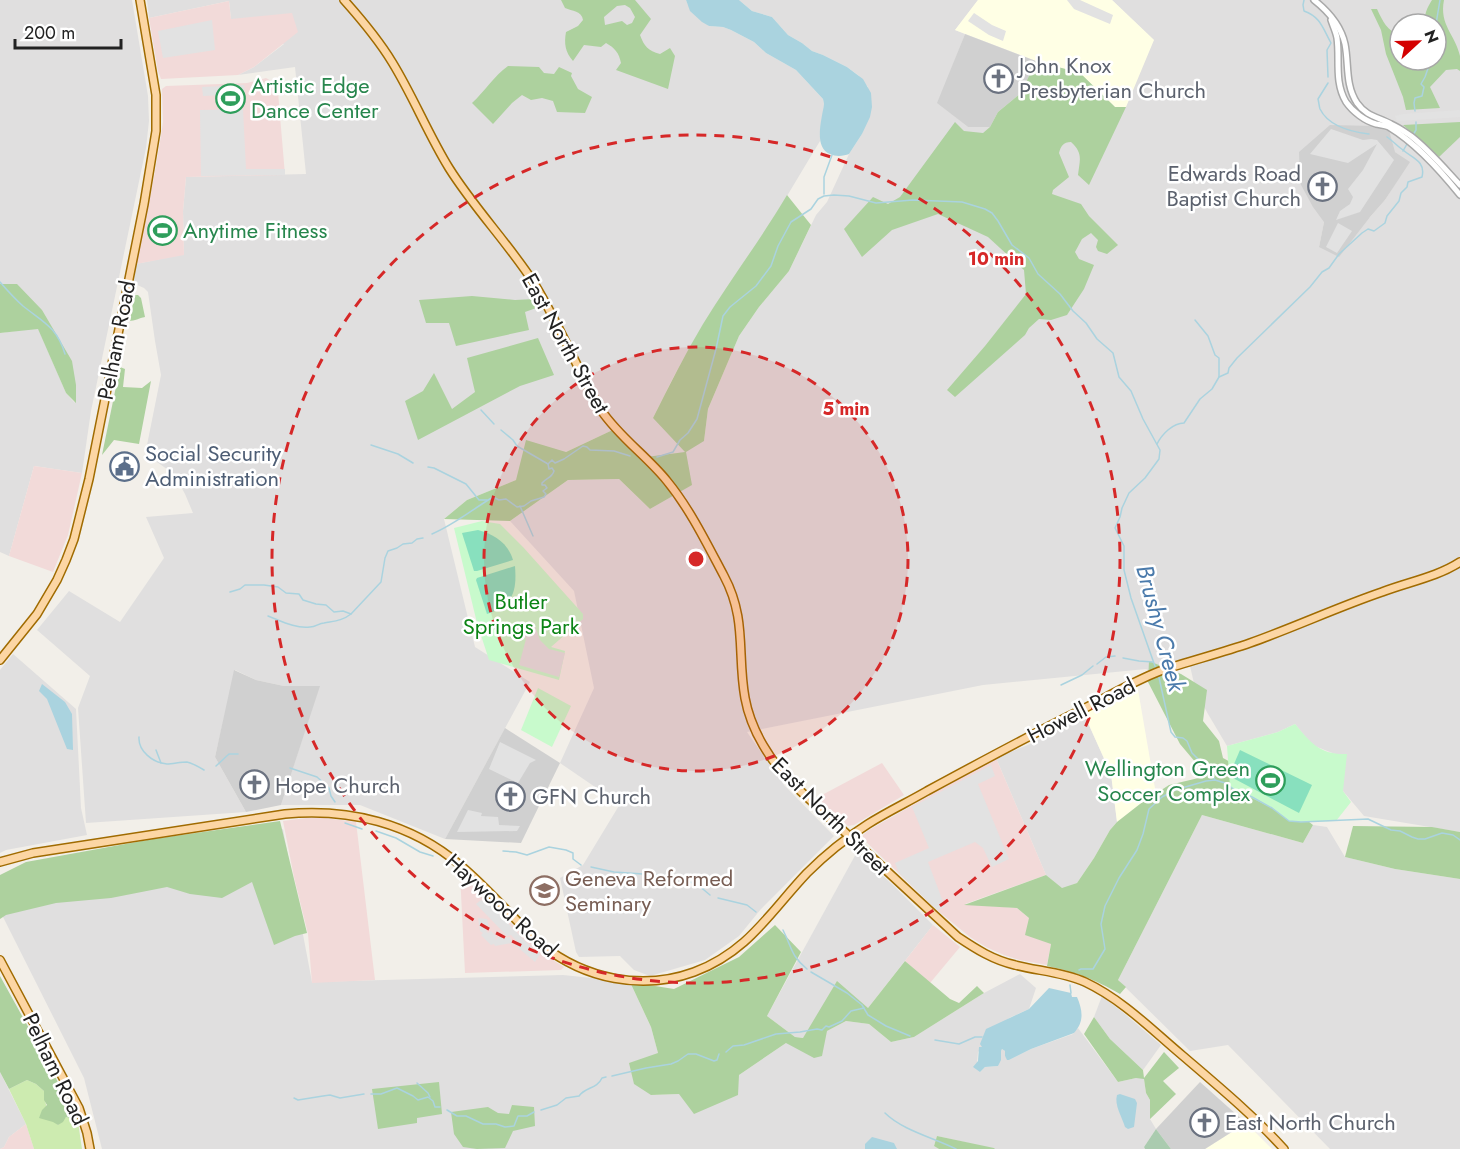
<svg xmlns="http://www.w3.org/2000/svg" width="1460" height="1149" font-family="Jost,sans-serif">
<rect width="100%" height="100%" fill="#f2efe9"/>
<g fill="#e0dfdf" fill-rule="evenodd">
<path d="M0,0H132L148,96L149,121L146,148L91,411L82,473L34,466L9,556L0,552V333L38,328L66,393L75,403L17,285L0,284Z"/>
<path d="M147,0H686L688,5L709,26L723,27L731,30L754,42L766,53L796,70L823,99L824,104L820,141L772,221L704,323L675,374L653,418L704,441L708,409L739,336L759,307L789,271L816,215L827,202L849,154L862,134L868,87L858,75L847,67L823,55L812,51L802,43L788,35L772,17L752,11L739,0H978L955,30L965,34L938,103L968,127H990L998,112L1021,93L1036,61L1080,73L1154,40L1112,0H1460V832L1364,816L1343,791L1335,754L1312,745L1295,724L1278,732L1227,746L1208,714L1196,692L1190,666L1161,676L1146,669L983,685L747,732L784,785L834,836L761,909L739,936L705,960L650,976L634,970L620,956L579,957L576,952L560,878L583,865L620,804L560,763L594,688L574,591L510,521L568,480L619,479L650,509L691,485L646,457L619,427L566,452L516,480L467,500L444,519L475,647L530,682L445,839L360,805H281L319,687L284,686L256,680L235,670L215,757L246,812L86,823L78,708L90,676L37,630L69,591L120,622L164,558L146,517L193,513L185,494L174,474L154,460L147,445L161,375L155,341L148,292L144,288L135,284L134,282L136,264L184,254L183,211L186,177L306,174L295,67L238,75L254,67L284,44L231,19L229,1L149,18ZM1400,24H1436V60H1400ZM1395,152L1409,162L1385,200L1370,217L1319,247L1324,222Z"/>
<path d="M13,654L76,709L81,808L87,835L6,850L0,853V670Z"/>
<path d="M1084,714L1111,774L1117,822L1110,830L1094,858L1077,883L1062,889L1046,875L996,758L1035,742Z"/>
<path d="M1202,815L1303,843L1313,825L1327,827L1345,857L1395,869L1460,879V1149H1330L1228,1045L1190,1051L1118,980Z"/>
<path d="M283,829L312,982L563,975L630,982L651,1027L658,1053L651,1095L679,1094L739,1075L786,1043L827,1031L846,1021L869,1024L891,1042L914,1037L984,993L1020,974L1036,988L1029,1009L1011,1017L986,1033L983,1047L978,1052L977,1063L980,1072L985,1067L998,1066L1001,1051L1002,1049L1005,1051V1056L1009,1060L1031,1049L1073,1034L1078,1028L1118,1082L1136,1078H1144L1146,1093L1150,1100V1119L1156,1129L1144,1147L1145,1149H995L937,1136L934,1146L939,1149H102L84,1078L0,911V894Z"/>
<path d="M857,852L896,888L933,925L868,1008L803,1038L795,1037L767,1016Z"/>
<path d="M1102,996L1126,1015L1161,1045L1143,1070L1110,1039L1094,1017Z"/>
<path d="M0,1072L26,1124L9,1137L4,1147L0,1149Z"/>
</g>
<g fill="#f2dad9">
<path d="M229,1L231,19L292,13L298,32L254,67L238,75L161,79L158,71L149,18Z"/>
<path d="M266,78L273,82L278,92L285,175L186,177L183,211L184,255L136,264L154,177L161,136L163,122L162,89L166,86L247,83Z"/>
<path d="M34,466L82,473L68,535L53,572L9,556Z"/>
<path d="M996,758L1046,875L965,904L1017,908L1029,918L1051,944L1047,965L1020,960L1004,955L986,947L970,937L937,910L862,838L863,835L869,830Z"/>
<path d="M882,763L904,795L854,825L848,826L821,802L822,795Z"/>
<path d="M306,818H325L356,822L375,980L312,983L308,934L294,877L283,821Z"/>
<path d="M460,874L543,954L564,967L561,970L465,973Z"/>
<path d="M933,925L960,947L930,983L905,961Z"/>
<path d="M26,1124L34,1149H0L4,1147L9,1137Z"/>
</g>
<g fill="#ffffe5">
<path d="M978,0H1112L1154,40L1126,107H1115L1080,73L1036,61L955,30Z"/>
<path d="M1137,684L1156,794L1140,804L1117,822L1111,774L1084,714Z"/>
<path d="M1246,1123L1272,1149H1205Z"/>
</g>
<g fill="#d0d0d0">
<path d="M965,34L1036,61L1021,93L998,112L990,127H968L937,103Z"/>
<path d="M1330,125L1375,126L1389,130L1395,152L1410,162L1385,200L1370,217L1339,257L1319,247L1324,222L1313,207L1300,183L1299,152Z"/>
<path d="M234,670L256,680L284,686H320L281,805L246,812L215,757Z"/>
<path d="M505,728L560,763L521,843L445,839Z"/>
<path d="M1200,1082L1246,1123L1205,1149H1171L1156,1129Z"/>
</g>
<path fill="#cdebb0" d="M27,1080L36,1084L44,1091C44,1102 49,1118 58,1125L66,1117L72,1119V1112L78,1122L82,1149H34L26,1124L9,1089Z"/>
<g fill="#add19e" fill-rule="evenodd">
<path d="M561,0H635L651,19L640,35C644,46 648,51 660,54L670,48L675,56L668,89L616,70L621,63C619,53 615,48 606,43L601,47L584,45L573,61C565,52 564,43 566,32L578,26L583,20C582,11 572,11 565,8ZM625,5L630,8L635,17L632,23L627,25L622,21L605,25L604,17L617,6Z"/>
<path d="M1432,0H1444C1439,25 1455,34 1460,56C1460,61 1460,66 1460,71L1457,69L1446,70L1430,87L1440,108L1406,110L1403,97L1386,54L1381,30L1371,9H1377C1383,22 1387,30 1400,36V60H1436V24H1425C1423,16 1428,6 1432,0Z"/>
<path d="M1036,61L1080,73L1115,107H1126L1089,185L1078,175C1080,159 1083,153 1071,142C1063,142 1061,146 1059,153L1069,177L1053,190L1052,194L1081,204L1089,216L1118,245L1107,254L1098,251L1096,247L1098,240L1091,233L1082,239L1075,252L1079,259L1094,265L1084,289L1067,315L1051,320L1039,319L1029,328L1025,335L955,397L947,390L985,346L1026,294L1024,270L988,237L938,214L892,230L862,257L844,229L873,197L888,204L900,197L955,122L964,131L983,133L990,127L998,112L1021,93Z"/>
<path d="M508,66L539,67L544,73L554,74L559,67L572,73L571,76L578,89L592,97L585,113L557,112L553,101L542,98L531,100L522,95L512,103L493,124L472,103C485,91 494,76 508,66Z"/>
<path d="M1460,122V137L1439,157L1403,125Z"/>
<path d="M787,195L811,225L789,271L759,307L739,336L708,409L704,441L686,452L692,485L650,509L619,479L568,480L510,521L444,519L467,500L516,480L526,440L566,452L619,427L646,457L685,452L653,418C669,386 685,354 703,324C730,280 761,239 787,195Z"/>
<path d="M0,284H17L42,310L72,361L76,385V403L66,393L38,329L0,333Z"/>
<path d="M135,295H138L141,298L145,317C139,318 135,321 129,321Z"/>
<path d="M472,296L515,300L535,299L539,307L525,312L529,330L456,346L449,323H426L419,300Z"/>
<path d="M538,338L554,375L520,386L418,440L405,401L423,391L434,373L452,409L475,392L467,358Z"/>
<path d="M120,367L125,369L123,387L142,388L151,381L139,444L114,440L102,455Z"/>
<path d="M1149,661L1181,674L1207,690L1203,721L1219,741L1223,758L1234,764L1313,825L1303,843L1202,815L1118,980L1126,987L1120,994C1094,979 1076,972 1047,966L1051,944L1025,935L1029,918L1017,908L964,905L1046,875L1062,888L1077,883L1094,858L1110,830L1117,822L1140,804L1169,785L1207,776L1180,744L1148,682Z"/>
<path d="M280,821L307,933L295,936L274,945L252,882L222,898L190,894L167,887L111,898L56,903L6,915L0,919V875L26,862L153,839Z"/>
<path d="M1353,826L1432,827L1460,832V879L1395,869L1345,857Z"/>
<path d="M775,925L801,952L767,1016L795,1037L803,1038L837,981L868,1008L905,961L950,999L959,1003L977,986L984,993L914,1037L891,1042L869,1024L846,1021L827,1031L822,1056L814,1058L786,1043L739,1075L738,1095L694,1114L679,1094L651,1095L634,1084L629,1063L658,1053L651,1027L630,982L674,989L739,957Z"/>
<path d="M0,976L52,1070L72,1112V1119L66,1117L63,1122L58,1125L53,1122L39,1118L42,1110L47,1105L44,1100V1091L36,1084L27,1080L9,1089L0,1072Z"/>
<path d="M1094,1017L1110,1039L1143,1070L1144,1078L1164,1052L1179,1068L1163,1081L1176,1094L1150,1119V1100L1146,1093L1144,1079L1136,1078L1118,1082L1084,1034Z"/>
<path d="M439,1082L442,1114L417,1118V1123L378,1129L372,1089Z"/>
<path d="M512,1105L534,1107L535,1126L513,1131L505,1148L477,1149L463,1147L454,1134L451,1112L488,1107L498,1113L509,1114Z"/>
<path d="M937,1136L994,1148L995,1149H939L934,1146Z"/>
</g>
<path fill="#aacbaf" d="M1156,1129L1171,1149H1145L1144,1147Z"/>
<g fill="#c8facc">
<path d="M482,521L500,524L523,547L583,614V619L551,647L565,651L559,680L489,660L477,623L454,528Z"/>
<path d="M538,688L571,706L552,747L521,730Z"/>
<path d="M1295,724C1311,743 1320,755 1347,754L1343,791L1351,802L1336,821L1301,822L1289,821L1272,808L1230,787L1227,746L1278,732Z"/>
</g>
<g fill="#88e0be">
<path d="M478,530C494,534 508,543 513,560L477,571H474L462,533Z"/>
<path d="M515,566C517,592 513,605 487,614L476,580L477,578Z"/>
<path d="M1240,750L1312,785L1299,813L1231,777L1234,764Z"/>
</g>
<g fill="#e2e2e2">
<path d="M1067,0H1080L1113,15L1110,24L1074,9Z"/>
<path d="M974,13L992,25L1006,31L1003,41L989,35L968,21Z"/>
<path d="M212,20L215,50L163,58L158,31Z"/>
<path d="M244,85L245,94L203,96L202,87Z"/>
<path d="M243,109L246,169H285V175L201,176L200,110Z"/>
<path d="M1460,110V117L1447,118L1397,121L1395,116L1403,114Z"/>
<path d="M1331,129L1363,140L1371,139L1377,140L1394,160L1360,212L1336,220L1340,211L1350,204L1353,197L1348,189L1363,170L1377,144L1348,163L1310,154Z"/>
<path d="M1338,223L1352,231L1337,253L1326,247Z"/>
<path d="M530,621L534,623L540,640L549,649L565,653L559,677L519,665L526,639L525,637H522L519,632L520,627L525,623Z"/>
<path d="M500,742L536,760L530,763L518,783L489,769Z"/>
<path d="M991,765L995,776L978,784L1009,859L992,867L983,848L975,842L928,862L945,907L937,910L899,873L895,863L929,848L912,807Z"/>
<path d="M468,810L482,813L481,816L498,817L499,825L520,826L517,831L457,832Z"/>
<path d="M485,899L525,941L540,954L535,962L515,945L517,943L516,940L511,935L507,936L476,904L481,900L483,901Z"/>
<path d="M478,918L487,919L489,929L487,930L486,931L488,933L491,931L496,936L495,940L497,939L498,937L505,936L506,938L510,937L512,943L495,946L494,944L491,945L481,935L483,933L480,931Z"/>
</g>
<g fill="#aad3df">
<path d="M686,0H739L752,11L772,17L788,35L802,43L812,51L823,55L847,67L863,79L871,93L872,107L870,117L862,134L849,154C844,156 836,157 830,154C813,147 822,119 824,104L823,99L796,70L766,53L754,42L731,30L723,27L709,26L702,22L690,11Z"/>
<path d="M42,684L65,702L72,714L73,750L67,749L47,699L39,691Z"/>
<path d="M1049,988L1071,993L1072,997H1077C1083,1011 1084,1022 1074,1033L1031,1049L1009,1060H1007L1005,1056V1051L1002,1049L1001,1051V1060L998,1066L985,1067L980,1072L973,1067L978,1061L979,1047H982L980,1044L986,1029L1029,1009Z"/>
<path d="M1120,1094L1135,1099L1137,1103L1134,1127L1128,1129L1125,1127C1122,1117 1114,1105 1117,1095Z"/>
<path d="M872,1137L894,1143L897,1149H865V1144Z"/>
</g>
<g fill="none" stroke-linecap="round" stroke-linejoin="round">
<g stroke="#aad3df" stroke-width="1.5">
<path d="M1304,0L1303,5L1304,11C1321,17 1323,29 1331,43L1327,50L1328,77"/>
<path d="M1436,24L1440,0"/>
<path d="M1328,83L1318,99C1319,103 1319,106 1320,109C1329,127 1352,132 1369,134"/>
<path d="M1415,111L1414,103L1415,98L1422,96L1424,87L1421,84L1425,77L1431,60"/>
<path d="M1413,135L1416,130V122"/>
<path d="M1403,151L1407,144"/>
<path d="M824,194V177L832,155"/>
<path d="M0,282C7,290 15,299 23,306C43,322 57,327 65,354"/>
<path d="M1195,320L1208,336L1215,355L1219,358V377"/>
<path d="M481,410L494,424"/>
<path d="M501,430L513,440L517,446L548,464"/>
<path d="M1157,444C1162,434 1173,423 1184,423L1200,399L1212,389L1219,377L1228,373L1229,368L1237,358L1310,287L1322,272L1329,268L1339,254L1362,233L1368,229L1374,231L1385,223L1387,216L1399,201L1401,193L1407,187L1408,182L1422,177C1426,161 1412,158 1403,150C1397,146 1393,141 1387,137"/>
<path d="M371,445L398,454L413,463"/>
<path d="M657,457L673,452L680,440L688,433L697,419L716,349L723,316L730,307L756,286L771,266L778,246L791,222L811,209L818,199L824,196L834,195L849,196L876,203L913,200L962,202L985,209L992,213L998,221L1012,245L1029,258L1038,274L1060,294L1073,311L1086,323L1097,339L1113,353L1119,377L1131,391L1143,419L1160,450L1159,459L1145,478L1129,493L1122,508L1120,517L1115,528L1124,546V570L1131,598L1156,669"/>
<path d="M428,467L434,468L466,484L479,500H487"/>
<path d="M520,506L533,536"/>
<path d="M432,534C454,525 473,509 493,497L499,500L506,499L517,507L524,506L531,501L544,497L546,494L543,491L547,488L545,485H542V483C546,478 552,478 554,471L552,468L549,469L548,464L552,460L555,463L564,459L583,446L587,447L590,450L614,451L630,456"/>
<path d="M230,592L240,589L245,585H264L278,587L286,593L299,594L303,600L316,604L326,605L334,612L343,611L351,614L381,582L385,558L388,551L397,548L403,544L412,543L417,539L423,538"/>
<path d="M268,616C281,621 296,629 310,627C316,627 319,623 324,623C334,621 342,621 351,614"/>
<path d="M1123,658L1139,661L1153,662"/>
<path d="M1097,664L1106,657L1115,656"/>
<path d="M1158,673L1171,732L1175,737L1183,738L1187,741L1192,753L1210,771L1215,780"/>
<path d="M1061,685L1082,675L1093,666"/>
<path d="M139,737C138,751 153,763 167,764C173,764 180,762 187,762C192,763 199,767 204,770"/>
<path d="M156,750L161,763"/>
<path d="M216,766L229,754H238"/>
<path d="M290,768L317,777L329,788L331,796L335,802"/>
<path d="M345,823L362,829"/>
<path d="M376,831L396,838L420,852L433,856"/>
<path d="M503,851L516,852L527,855L549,847L566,850L573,853V859L581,865"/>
<path d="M591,867L614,872L672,876L682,879L698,885L710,895"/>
<path d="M718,898L747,905L756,912"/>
<path d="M783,930C792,948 791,956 807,969"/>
<path d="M1079,970L1081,969H1093L1105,949L1101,924L1105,906L1119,878L1137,850L1143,834L1149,809L1162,797L1175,790L1206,781L1215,780L1225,783L1235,790L1252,797L1272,808L1289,821L1301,822L1368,819L1391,830L1400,831L1412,837L1418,839H1425L1442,833L1453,835L1460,840"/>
<path d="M811,972L847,993L862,1005L868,1015L886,1026L910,1036"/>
<path d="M1070,985L1071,993"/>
<path d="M935,1040L959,1044L975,1037H982"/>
<path d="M726,1052L733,1046L744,1045L776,1034L800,1032L817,1029L822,1030L826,1026L829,1027L842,1021L851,1011L864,1008"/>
<path d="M612,1076L646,1068L671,1064L678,1061L688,1054H696L714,1061L717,1060L719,1054"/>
<path d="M417,1083L428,1093L430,1097"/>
<path d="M371,1094H381L397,1088L413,1096L418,1100L428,1097L433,1101L435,1107H440"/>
<path d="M294,1098L298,1100L323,1096L330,1095L340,1098L364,1094"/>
<path d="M447,1110L457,1116H466L483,1124H496L505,1127L514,1126L518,1116H527L534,1112"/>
<path d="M541,1110L557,1105L566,1098L579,1096C585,1087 597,1089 602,1078L606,1077"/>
<path d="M885,1113C902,1130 934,1138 956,1149"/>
</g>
<defs>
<g id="minor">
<path d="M1314,0C1328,11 1341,26 1345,44C1349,64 1345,85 1357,103C1366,116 1378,117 1391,124C1398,127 1405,132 1411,136C1429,150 1445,169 1460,185"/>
<path d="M1331,20C1333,26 1336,32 1337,38C1340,59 1334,82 1346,102C1353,112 1365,121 1376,124C1381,125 1385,125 1389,127C1417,144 1440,170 1460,195"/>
</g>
<g id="major">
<path d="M344,0C361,19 378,39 392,62C413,96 428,134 449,168C474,208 508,243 534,283C551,311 565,340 579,369C586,383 593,397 601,410C619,437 647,456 667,481C690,509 707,544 724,576C747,619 737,654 745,698C751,731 771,762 794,785L958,937C976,949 993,960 1015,965C1038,971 1063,972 1085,982C1123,1000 1152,1030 1183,1056C1218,1086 1253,1115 1284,1149"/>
<path d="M0,660L37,614L57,580L66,560L74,539L89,479L144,204L156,131V95L140,0"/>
<path d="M0,862L33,853L285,814C349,808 411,823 460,865C489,889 513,919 542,945C585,979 642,991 694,972C748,952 770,912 807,873C825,855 846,838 868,824C887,812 908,802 927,791C975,765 1023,739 1071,715C1101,701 1129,683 1160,671C1190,661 1221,653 1250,643C1295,627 1338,607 1382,592C1408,582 1437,577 1460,562"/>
<path d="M0,960L79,1108L87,1133L90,1149"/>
</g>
</defs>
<use href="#minor" stroke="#a9a9a9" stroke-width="8"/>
<use href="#major" stroke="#a06b00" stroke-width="10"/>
<use href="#minor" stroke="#fff" stroke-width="5"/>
<use href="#major" stroke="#fcd6a4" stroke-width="7"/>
</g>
<circle cx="696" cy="559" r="212" fill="#d62828" fill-opacity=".12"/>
<g fill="none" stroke="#d62828" stroke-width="3" stroke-dasharray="10 8">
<circle cx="696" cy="559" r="212"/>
<circle cx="696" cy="559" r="424"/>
</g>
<defs>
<symbol id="church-ring" viewBox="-11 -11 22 22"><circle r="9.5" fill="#fff" stroke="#6b7280" stroke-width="1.5"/><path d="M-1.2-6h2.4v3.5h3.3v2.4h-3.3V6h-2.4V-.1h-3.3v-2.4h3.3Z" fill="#6b7280"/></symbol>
<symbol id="stadium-ring" viewBox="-11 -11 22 22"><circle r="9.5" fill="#fff" stroke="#2e9e5b" stroke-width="1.5"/><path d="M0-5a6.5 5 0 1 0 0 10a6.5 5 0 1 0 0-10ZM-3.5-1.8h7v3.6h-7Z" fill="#2e9e5b"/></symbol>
<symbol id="civic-ring" viewBox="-11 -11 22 22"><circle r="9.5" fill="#fff" stroke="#5c6f8a" stroke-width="1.5"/><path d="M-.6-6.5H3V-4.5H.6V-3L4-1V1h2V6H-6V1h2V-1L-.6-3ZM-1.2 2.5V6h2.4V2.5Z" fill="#5c6f8a"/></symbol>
<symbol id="university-ring" viewBox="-11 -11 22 22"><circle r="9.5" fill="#fff" stroke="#8d6e63" stroke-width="1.5"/><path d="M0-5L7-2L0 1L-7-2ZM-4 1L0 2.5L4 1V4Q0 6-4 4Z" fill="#8d6e63"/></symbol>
</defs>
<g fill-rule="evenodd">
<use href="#church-ring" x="982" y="62" width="33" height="33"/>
<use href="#stadium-ring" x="214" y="82" width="33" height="33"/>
<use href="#church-ring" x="1306" y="170" width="33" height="33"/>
<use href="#stadium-ring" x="146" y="214" width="33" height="33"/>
<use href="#civic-ring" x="108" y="450" width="33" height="33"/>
<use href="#stadium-ring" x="1254" y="764" width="33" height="33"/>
<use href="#church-ring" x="238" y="768" width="33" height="33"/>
<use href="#church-ring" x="494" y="780" width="33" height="33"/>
<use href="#university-ring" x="528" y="874" width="33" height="33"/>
<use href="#church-ring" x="1188" y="1106" width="33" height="33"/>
</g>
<g text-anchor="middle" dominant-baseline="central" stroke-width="5" stroke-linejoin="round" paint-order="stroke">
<g font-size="22" fill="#5b616d" stroke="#fff" text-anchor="start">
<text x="1019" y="65">John Knox<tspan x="1019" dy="25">Presbyterian Church</tspan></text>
<text x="1301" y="173" text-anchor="end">Edwards Road<tspan x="1301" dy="25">Baptist Church</tspan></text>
<text x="275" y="785">Hope Church</text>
<text x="532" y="796">GFN Church</text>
<text x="1225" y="1122">East North Church</text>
</g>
<g font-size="22" fill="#27864d" stroke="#fff" text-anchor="start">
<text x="251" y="85">Artistic Edge<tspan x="251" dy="25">Dance Center</tspan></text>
<text x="183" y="230">Anytime Fitness</text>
<text x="1250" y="768" text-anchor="end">Wellington Green<tspan x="1250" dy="25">Soccer Complex</tspan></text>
</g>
<g font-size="22" fill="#222" stroke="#fff">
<text transform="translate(116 340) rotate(-79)">Pelham Road</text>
<text transform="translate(566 343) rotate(61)">East North Street</text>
<text transform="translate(1081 710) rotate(-27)">Howell Road</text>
<text transform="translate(831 816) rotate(45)">East North Street</text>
<text transform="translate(502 905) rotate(42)">Haywood Road</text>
<text transform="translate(56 1069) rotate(64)">Pelham Road</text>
</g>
<g font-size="22" fill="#4e5e75" stroke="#fff" text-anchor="start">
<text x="145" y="453">Social Security<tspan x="145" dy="25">Administration</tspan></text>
</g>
<g font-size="22" fill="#0c8416" stroke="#fff">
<text x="521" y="601">Butler<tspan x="521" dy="25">Springs Park</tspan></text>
</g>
<g font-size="22" fill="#785e54" stroke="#fff" text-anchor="start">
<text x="565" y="878">Geneva Reformed<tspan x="565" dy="25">Seminary</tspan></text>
</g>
<g font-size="24" font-style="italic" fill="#4a7aab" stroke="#fff">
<text transform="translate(1161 628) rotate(75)">Brushy Creek</text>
</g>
</g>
<circle cx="696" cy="559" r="9" fill="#d62828" stroke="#fff" stroke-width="3"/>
<g font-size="18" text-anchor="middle" font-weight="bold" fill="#d62828" stroke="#fff" stroke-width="5" stroke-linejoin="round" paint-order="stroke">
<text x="996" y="265">10 min</text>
<text x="846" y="415">5 min</text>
</g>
<g transform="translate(1418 42) rotate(68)"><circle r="28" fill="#ffffff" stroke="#a7a7a7" stroke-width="1.5"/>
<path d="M0-4.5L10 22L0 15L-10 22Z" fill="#d40000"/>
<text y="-9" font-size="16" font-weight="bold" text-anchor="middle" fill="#222222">N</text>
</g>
<path d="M15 39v9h106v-9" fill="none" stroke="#222222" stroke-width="3"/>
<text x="24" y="39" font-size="18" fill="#222222" stroke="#ffffff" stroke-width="4.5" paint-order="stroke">200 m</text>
</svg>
